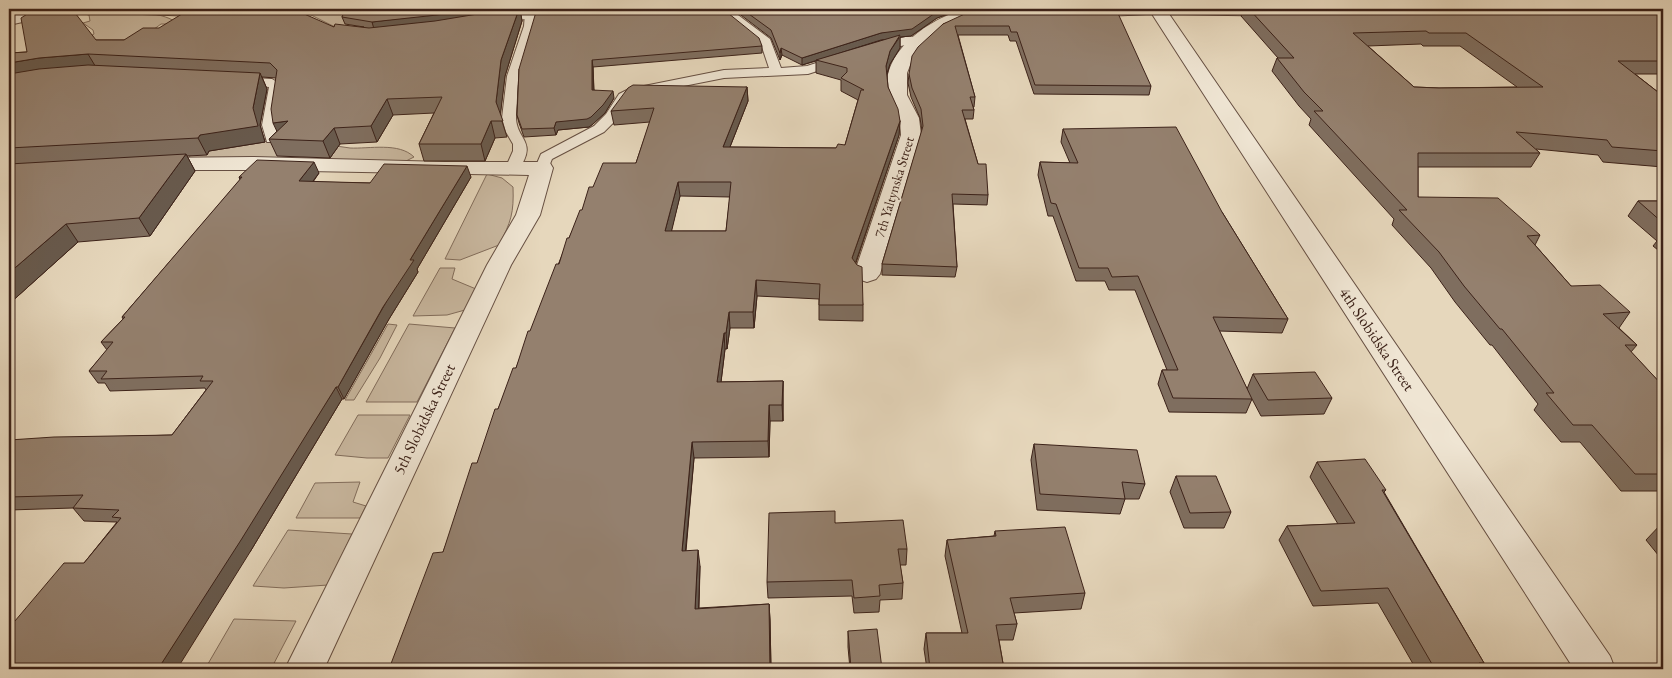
<svg xmlns="http://www.w3.org/2000/svg" width="1672" height="678" font-family="'EB Garamond',serif">
<rect width="100%" height="100%" fill="#e6d7bc"/>
<filter id="stains"><feTurbulence type="fractalNoise" baseFrequency=".004" numOctaves="4"/><feColorMatrix values="0 0 0 0 .2 0 0 0 0 .09 0 0 0 0 .02 0 0 0 .5 -.17"/></filter>
<radialGradient id="worn" r=".72"><stop offset=".6" stop-color="#630" stop-opacity="0"/><stop offset="1" stop-color="#630" stop-opacity=".3"/></radialGradient>
<g fill="#c9b8a0" stroke="#826d5c">
<path d="M256,9H393L380,33L333,26L311,15Z"/>
<path d="M113,10C130,11 166,12 178,24H161L142,38L35,67L94,34L93,30L83,23L90,21L89,15L84,14L86,11Z"/>
<path d="M265,139C275,148 297,143 311,144C324,144 336,146 350,148C369,149 399,142 414,157L406,161L351,164L188,158L203,144C231,149 238,147 265,139Z"/>
<path d="M487,174L502,178L513,187C514,213 511,222 499,245L460,260L445,259Z"/>
<path d="M440,268H455L452,279L476,289L465,310L447,315L413,316Z"/>
<path d="M388,324L397,325L380,358L354,400H345Z"/>
<path d="M409,324L455,328L417,402H366Z"/>
<path d="M358,415H410L388,458H367L335,455Z"/>
<path d="M360,482L353,502L366,506L360,518H296L315,483Z"/>
<path d="M288,530L352,534L328,585L284,588L253,586Z"/>
<path d="M234,619L296,621L271,669H205Z"/>
</g>
<g fill="none" stroke-linecap="round" stroke-linejoin="round">
<defs>
<g id="service">
<path d="M718,9H730L770,39L781,68L807,66L841,55L847,59L845,62L808,74L724,78L638,95L629,100L616,120L604,132L552,159L547,171H537L535,168L541,154L594,126L606,114L619,94L629,89L724,70L769,68L761,44Z"/>
<path d="M531,10L537,13C535,35 523,54 519,76C517,89 517,102 516,115C515,141 540,140 517,172H507L505,169L513,151V144L506,132L502,118L507,76L524,26L525,13Z"/>
<path d="M909,36L922,39L924,41L918,45L909,44L877,52L871,48L873,45Z"/>
<path d="M238,77L272,79L282,85L276,125L279,139L277,142H267L262,125L269,87L234,84L232,81Z"/>
</g>
<g id="minor">
<path d="M38,9H84L82,12L50,16L9,25V15Z"/>
<path d="M134,9H227L229,12L227,15L221,17L142,14L136,12Z"/>
<path d="M527,9H595L593,12L587,14L531,18L484,26L478,25L476,21L478,17L484,16Z"/>
<path d="M860,9H916L914,12L908,14H868L862,12Z"/>
<path d="M967,9H1030L1032,12L1030,15L1024,17L995,15L969,18L941,32L922,48L911,63L907,73V95L919,118L921,135L880,274L876,279L867,282L858,279L854,274L901,135C901,114 890,110 888,95C879,52 931,17 967,9Z"/>
<path d="M1074,9H1286L1287,11L1285,14L1279,16L1169,14L1610,656L1615,669H1574L1152,14L1080,17L1074,15L1072,12Z"/>
<path d="M252,157L445,162H542L550,163L553,168L540,215L511,265L324,669H285L487,265L516,215L529,175L252,170H155L147,169L144,164L147,159L155,158Z"/>
</g>
</defs>
<use href="#service" stroke="#664f42" stroke-width="2"/>
<use href="#minor" stroke="#664f42" stroke-width="2"/>
<use href="#service" fill="#efe5d3" fill-rule="evenodd"/>
<use href="#minor" fill="#efe5d3" fill-rule="evenodd"/>
</g>
<g fill="#7f6e5f" stroke="#3c2219" fill-rule="evenodd">
<path d="M345,9H520L522,21L505,76L500,115L507,137L495,138L485,161H424L419,144L434,113L393,115L377,142L340,144L330,158L277,156L269,139L277,131L276,78L262,77L267,89L260,125L265,142L209,151L207,155L187,156L195,171L150,236L78,242L9,304V53L27,52L96,40H124L334,27H364L345,24L342,17Z"/>
<path d="M723,9L762,46V53L593,67L594,90L614,98L605,113L593,124L589,127L558,130L556,135L524,137L519,123L517,115L519,69Z"/>
<path d="M733,9H962L937,18L911,36L900,37V48L890,64L887,75L888,87L900,121L899,135L856,263L863,305V321L819,320V299L757,296L754,328H730L727,349H725L721,382L783,381V421H770L769,457L694,458L686,551L700,566L699,608L769,604L770,620L771,669L443,552L498,409L516,368L569,238L593,187L636,163L650,122L614,125L611,111L747,87L748,101L730,147L836,148L845,145L858,100L841,91V80L816,73V61L802,65L782,55L780,60L771,38ZM887,39L840,53L881,40ZM680,196L730,197L726,231H671Z"/>
<path d="M996,9L1151,86L1149,95L1034,94L1016,41H1010L1008,35H958L975,97L974,107H973L974,110L973,119H965L978,164L988,195L987,205L953,204L957,267L955,277L882,275V264L922,131L920,118L911,97L908,83L909,74L943,24Z"/>
<path d="M1243,9H1663V74H1635L1663,96V167L1603,162L1598,155L1536,149L1540,153L1531,167H1418V197L1540,235L1535,245L1571,286L1630,312L1619,328L1637,345L1631,352L1663,386V491H1621L1580,442H1561L1534,410L1538,404L1492,345H1490L1455,302L1431,268L1392,225L1394,219L1309,125L1311,119L1299,106L1272,71L1277,58H1278L1241,16ZM1421,44L1423,46H1460L1517,87L1439,88L1414,87L1368,46Z"/>
<path d="M1063,129L1222,212L1288,319L1282,333L1219,331L1247,389L1253,374L1332,398L1324,414L1261,416L1252,399L1246,413L1169,412L1158,384L1162,370H1167L1135,290H1109L1105,281H1076L1053,216H1048L1038,175L1040,162L1070,163L1061,142Z"/>
<path d="M319,173L313,182L370,183L471,177L417,269L418,272L389,319L344,399H342L250,552L84,563L117,522H116L84,521L73,508L9,510V440L172,435L206,390L205,388L110,391L105,383H98L89,371L107,350L101,342L123,319L122,317L240,180L239,177Z"/>
<path d="M1638,201H1663V254L1653,246L1657,241L1628,216Z"/>
<path d="M1034,444L1145,484L1139,499H1125L1120,514L1037,510L1031,460Z"/>
<path d="M1317,462L1386,490L1384,492L1484,663L1481,666L1483,669H1416L1378,603L1313,606L1279,540L1287,526L1338,524L1310,477Z"/>
<path d="M1176,476L1231,512L1224,528H1184L1170,492Z"/>
<path d="M1663,522V561L1646,540Z"/>
<path d="M835,523L907,549L906,565H900L903,583L902,599L880,600L879,612L854,613L852,596L768,598L767,582Z"/>
<path d="M995,531L1085,593L1081,609L1014,613L1017,624L1013,640H999L1004,669H927L924,649L926,633H962L945,556L947,540L994,536Z"/>
<path d="M848,631L882,669H850L848,647Z"/>
</g>
<g fill="#685a4d" stroke="#3c2219">
<path d="M475,9H517L439,22L374,29L372,22Z"/>
<path d="M519,9H520L522,21L505,76L500,118L496,102L501,60Z"/>
<path d="M944,9H962L937,18L911,36L900,37V48L890,64L885,79L886,66L890,51L899,38L881,40L802,65V58L881,33Z"/>
<path d="M781,48L782,55L780,60V53Z"/>
<path d="M88,54L97,69L9,81V63L39,58Z"/>
<path d="M592,60L593,67L594,98L592,90Z"/>
<path d="M260,73L267,89L260,125L265,142L209,151L207,155L198,138L200,135L253,108Z"/>
<path d="M747,87L748,101L724,162L723,147Z"/>
<path d="M613,91L614,98L605,113L593,124L589,127L558,130L556,135L554,128L556,122Z"/>
<path d="M387,99L393,115L377,142L371,126Z"/>
<path d="M288,121L281,140L273,123Z"/>
<path d="M491,121L495,138L485,161L481,144Z"/>
<path d="M900,121L899,135L852,273V258Z"/>
<path d="M334,128L340,144L330,158L323,141Z"/>
<path d="M186,154L195,171L150,236L139,218Z"/>
<path d="M314,162L319,173L304,193L299,181Z"/>
<path d="M467,166L471,177L417,269L418,272L389,319L344,399L338,387L410,260Z"/>
<path d="M678,182L680,196L668,246L665,231Z"/>
<path d="M66,224L78,242L9,304V273Z"/>
<path d="M756,280L757,296L754,328L753,312Z"/>
<path d="M729,312L730,328L727,349L726,333Z"/>
<path d="M724,333L725,349L719,398L717,382Z"/>
<path d="M783,381V421L782,405Z"/>
<path d="M336,387L342,399L250,552L177,669H158Z"/>
<path d="M769,405L770,421L769,457L768,441Z"/>
<path d="M692,442L694,458L684,567L682,551Z"/>
<path d="M698,550L700,566L698,624L695,609Z"/>
<path d="M769,604L770,620L771,669H770Z"/>
</g>
<g fill="#94806e" stroke="#3c2219" fill-rule="evenodd">
<path d="M35,9H72L96,40H124L143,28H159L190,9H293L334,27L335,24L369,28L435,21L508,9H519L501,60L496,102L503,121H491L481,144H419L442,97L387,99L371,126L334,128L323,141L269,139L288,121L273,123L271,109L277,70L270,63L88,54L39,58L9,63V53L27,52L21,18Z"/>
<path d="M345,9H475L437,15L372,22L342,17Z"/>
<path d="M586,9H723L759,38L762,46L592,60V90L613,91L603,105L591,117L587,119L556,122L554,128L522,129L517,115L519,69L536,12Z"/>
<path d="M742,9H944L938,11L912,29L881,33L802,58L781,48L780,53L771,30Z"/>
<path d="M996,9H1116L1151,86L1035,85L1017,32H1011L1009,26H955L975,97H970L974,110H962L978,164H986L988,195L952,194L957,267L882,264L923,126L921,109L912,88L909,74L912,56L918,47L943,24L971,11Z"/>
<path d="M1249,9H1663V61H1618L1663,96V151L1612,147L1607,140L1516,132L1540,153H1418V197L1498,198L1540,235L1527,236L1571,286L1600,285L1630,312L1603,314L1637,345H1625L1663,386V474H1635L1592,425H1573L1546,393H1554L1502,329H1500L1464,286L1439,252L1399,210H1407L1314,111H1323L1304,92L1277,58H1294ZM1426,31L1429,33H1466L1543,87L1439,88L1414,87L1353,33Z"/>
<path d="M900,35L890,51L886,66L888,87L898,109L900,121L852,258L857,265L862,267L863,305H819L820,284L756,280L753,312H729L726,333H724L717,382L783,381L782,405H769L768,441L692,442L682,551L698,550L695,609L769,604L770,669H389L433,553L443,552L472,463H477L495,409H498L513,368H516L528,331H530L556,264H559L567,238H569L580,210H582L589,187H593L603,163H636L654,108L611,111L628,88L633,85L747,87L723,147L836,148L838,144L845,145L861,90H864L841,78L847,72V68L816,60ZM678,182H731L726,231H665Z"/>
<path d="M88,65L260,73L253,108L258,126L200,135L198,138L9,148V74L39,69Z"/>
<path d="M1176,127L1222,212L1288,319L1213,317L1252,399L1173,398L1162,370H1178L1138,276L1112,277L1108,268H1079L1056,204L1051,203L1040,162L1078,163L1063,129Z"/>
<path d="M186,154L139,218L66,224L9,273V164Z"/>
<path d="M257,160L314,162L299,181L370,183L384,164L467,166L410,260H414L383,307L338,387H336L241,540L158,669H9V628L64,563H84L121,518L112,517L119,510L73,508L83,495L9,497V440L54,437L172,435L213,381H200L203,376L101,379L107,371H89L113,342H101L125,317H122L242,177H239Z"/>
<path d="M1638,201H1663V223Z"/>
<path d="M1315,372L1332,398L1268,400L1253,374Z"/>
<path d="M1034,444L1137,450L1145,484L1122,482L1125,499L1040,494Z"/>
<path d="M1365,459L1386,490H1382L1484,663H1479L1483,669H1445L1442,664H1432L1388,588L1321,591L1287,526L1355,523L1317,462Z"/>
<path d="M1176,476H1216L1231,512L1190,513Z"/>
<path d="M835,511V523L903,520L907,549H898L903,583L879,585L880,596L854,598L852,580L767,582L769,513Z"/>
<path d="M1065,527L1085,593L1010,598L1017,624L996,625L1004,669H930L926,633H968L947,540L996,536L995,531Z"/>
<path d="M877,629L882,669H851L848,631Z"/>
</g>
<g text-anchor="middle" dominant-baseline="central" stroke-width="4" stroke-linejoin="round" paint-order="stroke">
<g font-size="14" fill="#3c2219" stroke="#efe5d3">
<text transform="translate(894 187) rotate(-73)">7th Yaltynska Street</text>
</g>
<g font-size="16" fill="#3c2219" stroke="#efe5d3">
<text transform="translate(1377 339) rotate(56)">4th Slobidska Street</text>
<text transform="translate(424 419) rotate(-64)">5th Slobidska Street</text>
</g>
</g>
<rect width="1672" height="678" fill="none" stroke="#e6d7bc" stroke-width="30"/>
<rect x="10" y="10" width="1652" height="658" fill="none" stroke="#3c2219" stroke-width="2.5"/>
<rect x="15" y="15" width="1642" height="648" fill="none" stroke="#3c2219"/>
<rect width="100%" height="100%" filter="url(#stains)"/>
<rect width="100%" height="100%" fill="url(#worn)"/>
</svg>
